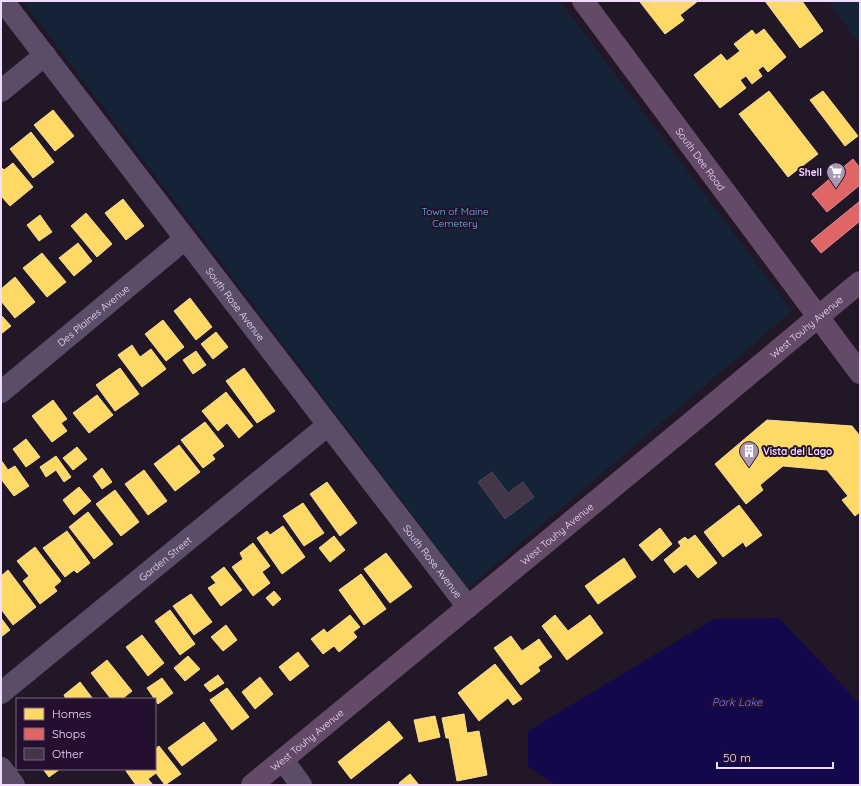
<svg xmlns="http://www.w3.org/2000/svg" width="861" height="786" font-family="Quicksand,sans-serif">
<rect width="100%" height="100%" fill="#221727"/>
<g fill="#142436">
<path d="M23,1H560L792,311L468,588Z"/>
<path d="M828,1H860V44Z"/>
</g>
<path fill="#13084b" d="M779,618L860,704V785H555L528,766V731L714,619Z"/>
<g fill="#ffd966" stroke="#fbda94">
<path d="M641,1H698L680,15L684,20L665,34L640,2Z"/>
<path d="M765,1H802L823,31L800,48Z"/>
<path d="M764,29L786,57L768,72L763,66L758,70L762,76L752,84L746,76L740,80L746,88L720,108L694,75L721,54L727,61L740,51L734,44L752,30L756,35Z"/>
<path d="M769,91L818,154L788,177L739,114Z"/>
<path d="M823,91L858,136L845,146L810,100Z"/>
<path d="M53,110L74,136L55,151L34,125Z"/>
<path d="M31,132L54,162L33,178L10,149Z"/>
<path d="M13,163L33,187L10,206L1,196V167L4,170Z"/>
<path d="M123,199L144,226L126,240L105,213Z"/>
<path d="M86,213L112,244L97,257L71,226Z"/>
<path d="M40,215L52,232L39,241L27,225Z"/>
<path d="M78,243L92,261L74,276L59,258Z"/>
<path d="M42,253L66,282L47,297L23,268Z"/>
<path d="M15,277L35,302L15,318L1,301V289Z"/>
<path d="M190,298L212,327L196,340L174,311Z"/>
<path d="M1,315L11,326L1,334Z"/>
<path d="M163,320L184,347L166,361L145,334Z"/>
<path d="M216,332L228,347L213,359L201,344Z"/>
<path d="M132,345L140,357L151,349L166,369L142,387L118,355Z"/>
<path d="M196,351L206,365L193,374L183,360Z"/>
<path d="M120,368L139,394L115,411L96,385Z"/>
<path d="M244,368L275,411L257,423L226,381Z"/>
<path d="M226,392L253,426L239,438L227,423L218,431L202,411Z"/>
<path d="M97,395L113,415L89,433L73,413Z"/>
<path d="M53,400L67,419L61,423L67,431L52,442L32,416Z"/>
<path d="M767,420L852,426L860,436V512L855,516L842,500L848,496L827,470L783,466L760,485L763,490L746,504L715,464Z"/>
<path d="M205,422L224,446L212,455L215,459L203,468L181,440Z"/>
<path d="M26,439L40,457L26,467L13,449Z"/>
<path d="M179,445L200,472L175,491L154,464Z"/>
<path d="M77,447L87,459L73,470L63,458Z"/>
<path d="M56,456L71,477L64,482L56,470L46,477L40,467Z"/>
<path d="M1,460L8,470L15,466L29,486L14,496L1,479Z"/>
<path d="M102,468L112,482L102,489L93,476Z"/>
<path d="M144,470L167,501L148,515L125,484Z"/>
<path d="M327,482L357,523L340,536L310,494Z"/>
<path d="M79,487L91,501L74,515L63,500Z"/>
<path d="M115,490L139,522L121,536L96,504Z"/>
<path d="M303,503L324,533L304,546L283,516Z"/>
<path d="M739,505L762,535L746,547L743,542L723,557L704,532Z"/>
<path d="M88,512L113,544L94,559L69,527Z"/>
<path d="M283,526L305,557L282,574L257,538L267,531L270,535Z"/>
<path d="M660,528L672,544L652,561L639,545Z"/>
<path d="M67,531L90,563L77,573L74,570L65,577L43,548Z"/>
<path d="M695,535L717,563L698,578L686,564L674,573L664,560L681,546L678,542L685,537L688,540Z"/>
<path d="M334,536L345,550L330,562L319,548Z"/>
<path d="M253,543L270,566L262,572L270,583L253,596L232,567L243,559L240,553Z"/>
<path d="M35,547L61,581L54,587L57,591L40,604L23,581L29,576L17,561Z"/>
<path d="M386,553L412,587L390,603L364,569Z"/>
<path d="M624,558L636,577L598,604L585,586Z"/>
<path d="M224,567L242,590L221,606L208,588L216,583L211,577Z"/>
<path d="M8,570L36,607L13,625L1,609V576Z"/>
<path d="M361,574L386,609L364,625L339,590Z"/>
<path d="M274,591L281,599L273,606L266,598Z"/>
<path d="M191,594L212,622L194,635L173,606Z"/>
<path d="M170,610L195,644L180,655L155,621Z"/>
<path d="M350,615L360,627L353,632L357,637L339,652L334,646L323,654L311,639L324,629L327,633Z"/>
<path d="M555,615L568,631L590,615L603,633L567,660L542,626Z"/>
<path d="M1,618L10,630L1,637Z"/>
<path d="M226,625L237,640L223,651L211,637Z"/>
<path d="M142,635L164,663L148,676L126,647Z"/>
<path d="M511,636L522,651L539,639L552,657L538,667L540,671L521,685L494,648Z"/>
<path d="M298,652L309,666L290,681L279,667Z"/>
<path d="M188,656L200,669L185,681L174,668Z"/>
<path d="M107,660L132,691L122,699H111L91,673Z"/>
<path d="M495,664L522,699L513,705L508,698L479,721L458,693Z"/>
<path d="M218,675L224,683L210,692L204,685Z"/>
<path d="M260,677L273,694L255,709L242,692Z"/>
<path d="M162,678L173,693L158,704L147,688Z"/>
<path d="M80,682L93,699H66L64,695Z"/>
<path d="M227,688L249,717L232,730L210,700Z"/>
<path d="M464,714L467,733L479,731L487,775L457,781L449,738H446L442,718Z"/>
<path d="M435,716L440,737L419,742L414,720Z"/>
<path d="M389,721L403,738L351,779L338,762Z"/>
<path d="M204,722L217,740L182,766L168,748Z"/>
<path d="M159,746L181,774L165,785L156,773L148,779L153,785H136L126,771L128,769H155V749Z"/>
<path d="M43,769H60L49,777Z"/>
<path d="M410,774L419,785H400L399,783Z"/>
</g>
<g fill="#e06666" stroke="#e58a94">
<path d="M853,159L860,168V185L827,212L812,194Z"/>
<path d="M860,201V221L821,253L811,241Z"/>
</g>
<path fill="#423648" stroke="#53425a" d="M492,472L508,493L523,482L534,497L505,519L478,482Z"/>
<g fill="none" stroke-linecap="round" stroke-linejoin="round">
<g stroke="#5b4c68" stroke-width="22">
<path id="s1" d="M3,1L468,607"/>
<path d="M1,91L45,55"/>
<path id="s2" d="M1,392L185,239"/>
<path id="s3" d="M1,693L328,425"/>
<path d="M283,760L301,785"/>
<path d="M1,768L14,785"/>
</g>
<g stroke="#634b68" stroke-width="22">
<path id="s4" d="M583,1L860,373"/>
<path id="s5" d="M252,785L692,422L860,282"/>
</g>
</g>
<defs>
<symbol id="supermarket-pin" viewBox="-11 -11 22 30"><path d="M0 17L-7.5 6A9.5 9.5 0 1 1 7.5 6Z" fill="#a998b3" stroke="#24102e"/><path d="M-6-5.5h2.5l.6 2H6L4.5 2H-2.5L-4.4-4H-6ZM-1.5 3.2a1.3 1.3 0 1 0 .1 0ZM3 3.2a1.3 1.3 0 1 0 .1 0Z" fill="#fff"/></symbol>
<symbol id="building-pin" viewBox="-11 -11 22 30"><path d="M0 17L-7.5 6A9.5 9.5 0 1 1 7.5 6Z" fill="#a998b3" stroke="#24102e"/><path d="M-4-6H4V6H1V3H-1V6H-4ZM-2.5-4.3h1.7v1.8h-1.7ZM.8-4.3h1.7v1.8H.8ZM-2.5-1h1.7V.8h-1.7ZM.8-1h1.7V.8H.8Z" fill="#fff"/></symbol>
</defs>
<g fill-rule="evenodd">
<use href="#supermarket-pin" x="825" y="161" width="22" height="30"/>
<use href="#building-pin" x="738" y="440" width="22" height="30"/>
</g>
<g text-anchor="middle" dominant-baseline="central" stroke-width="4" stroke-linejoin="round" paint-order="stroke">
<g font-size="10" fill="#f2ddff" stroke="#24102e">
<text stroke="none"><textPath href="#s4" startOffset="197">South Dee Road</textPath></text>
<text stroke="none"><textPath href="#s1" startOffset="382">South Rose Avenue</textPath></text>
<text stroke="none"><textPath href="#s2" startOffset="120">Des Plaines Avenue</textPath></text>
<text stroke="none"><textPath href="#s5" startOffset="719">West Touhy Avenue</textPath></text>
<text stroke="none"><textPath href="#s5" startOffset="395">West Touhy Avenue</textPath></text>
<text stroke="none"><textPath href="#s3" startOffset="212">Garden Street</textPath></text>
<text stroke="none"><textPath href="#s1" startOffset="706">South Rose Avenue</textPath></text>
<text stroke="none"><textPath href="#s5" startOffset="71">West Touhy Avenue</textPath></text>
</g>
<g font-size="10" font-weight="bold" fill="#f2ddff" stroke="#24102e" text-anchor="end">
<text x="822" y="172">Shell</text>
<text x="763" y="451" text-anchor="start">Vista del Lago</text>
</g>
<g font-size="10" fill="#5fc5e9" stroke="#24102e">
<text x="455" y="211">Town of Maine<tspan x="455" dy="12">Cemetery</tspan></text>
</g>
<g font-size="11" font-style="italic" fill="#7276ff" stroke="#24102e">
<text x="737" y="702">Park Lake</text>
</g>
</g>
<rect width="861" height="786" fill="none" stroke="#f2ddff" stroke-width="4"/>
<rect x="16" y="698" width="140" height="72" fill="#24102e" stroke="#766282"/>
<rect x="24" y="708" width="20" height="12" fill="#ffd966" stroke="#766282"/>
<text x="52" y="718" font-size="12" fill="#f2ddff">Homes</text>
<rect x="24" y="728" width="20" height="12" fill="#e06666" stroke="#766282"/>
<text x="52" y="738" font-size="12" fill="#f2ddff">Shops</text>
<rect x="24" y="748" width="20" height="12" fill="#423648" stroke="#766282"/>
<text x="52" y="758" font-size="12" fill="#f2ddff">Other</text>
<path d="M717 762v6h116v-6" fill="none" stroke="#f2ddff" stroke-width="2"/>
<text x="723" y="762" font-size="12" fill="#f2ddff" stroke="#24102e" stroke-width="3" paint-order="stroke">50 m</text>
</svg>
